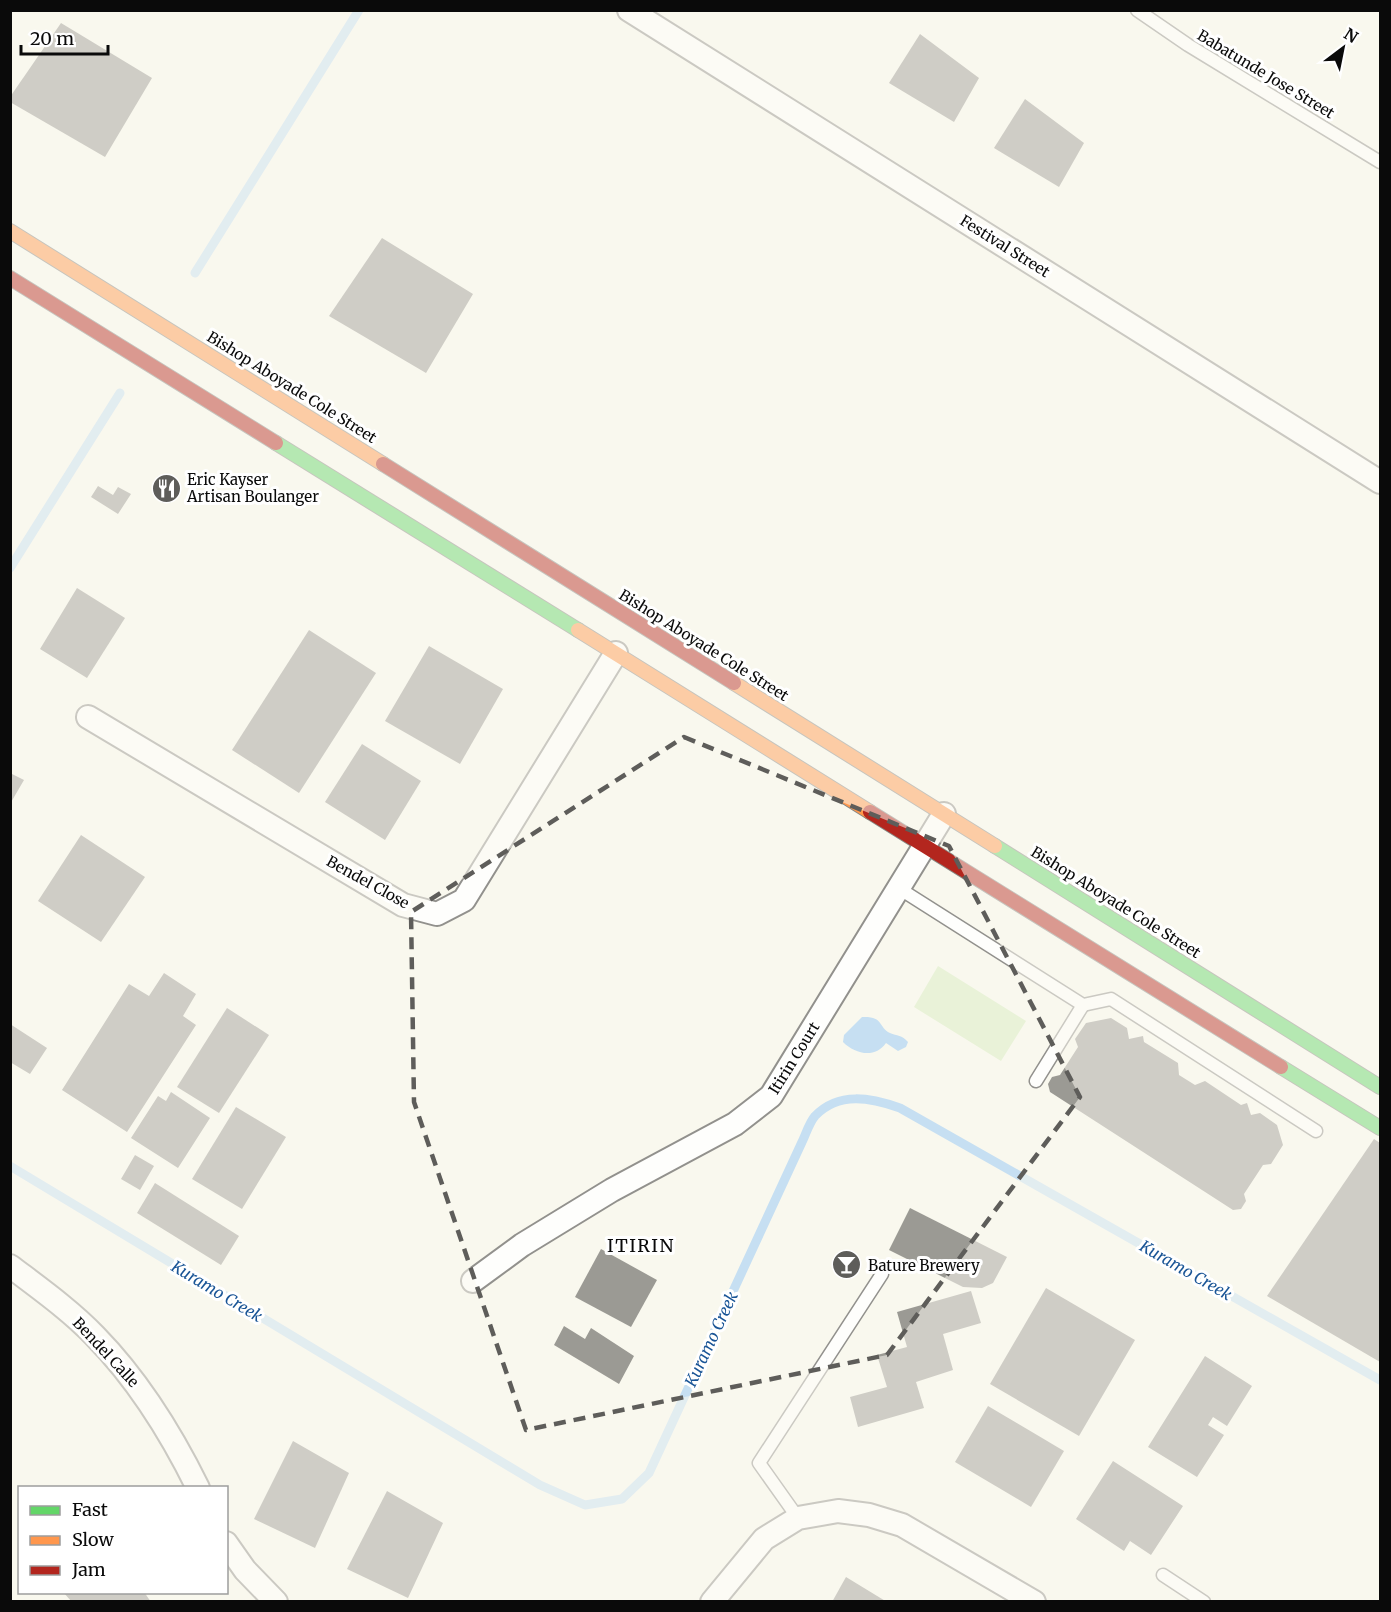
<svg xmlns="http://www.w3.org/2000/svg" width="1391" height="1612" font-family="Merriweather,serif">
<rect width="100%" height="100%" fill="#f9f8ee"/>
<path fill="#e9f2d8" d="M938,966L1026,1021L1001,1061L914,1007Z"/>
<path fill="#c6dff2" d="M862,1017C884,1016 878,1027 890,1033C897,1036 902,1035 908,1042L906,1047L898,1051L886,1043C875,1059 855,1054 843,1042L844,1035Z"/>
<g fill="none" stroke-linecap="round" stroke-linejoin="round">
<g stroke="#c6dff2" stroke-width="9">
<path d="M195,273L359,10"/>
<path d="M10,568L120,393"/>
<path d="M10,1166L540,1485L585,1505L622,1499L649,1473L802,1142C806,1134 809,1123 815,1116C839,1091 871,1098 900,1108L1380,1380"/>
</g>
</g>
<g fill="#9b9a94">
<path d="M61,23L152,78L105,157L10,102V97Z"/>
<path d="M920,34L979,78L954,122L889,83Z"/>
<path d="M1025,99L1084,143L1059,187L994,148Z"/>
<path d="M382,238L473,294L426,373L329,316Z"/>
<path d="M98,486L113,495L118,487L131,494L118,514L91,497Z"/>
<path d="M77,588L125,618L87,678L40,649Z"/>
<path d="M309,630L376,673L299,793L232,750Z"/>
<path d="M429,646L503,689L460,764L385,721Z"/>
<path d="M362,744L421,781L385,840L325,802Z"/>
<path d="M10,773L24,780L10,804Z"/>
<path d="M81,835L145,877L101,942L38,901Z"/>
<path d="M164,973L196,994L183,1016L196,1025L127,1132L62,1090L129,984L149,996Z"/>
<path d="M227,1008L269,1035L219,1113L177,1087Z"/>
<path d="M1111,1018L1127,1028L1129,1039L1143,1036L1144,1042L1178,1063L1179,1075L1195,1085L1205,1081L1241,1105L1247,1103L1251,1115L1260,1113L1277,1125L1283,1145L1271,1164L1263,1165L1244,1194L1246,1201L1241,1209L1233,1210L1050,1092L1048,1084L1052,1077L1060,1075L1078,1047L1075,1039L1086,1023Z"/>
<path d="M10,1024L47,1048L30,1074L10,1062Z"/>
<path d="M171,1092L210,1118L178,1168L131,1138L158,1096L166,1101Z"/>
<path d="M236,1107L286,1137L242,1209L192,1179Z"/>
<path d="M1374,1139L1380,1143V1362L1267,1296Z"/>
<path d="M135,1155L154,1166L140,1190L121,1179Z"/>
<path d="M155,1183L239,1236L221,1265L137,1213Z"/>
<path d="M910,1208L1007,1257L993,1283L982,1288L963,1287L889,1250Z"/>
<path d="M601,1249L657,1280L631,1327L575,1297Z"/>
<path d="M1046,1288L1135,1340L1079,1436L990,1384Z"/>
<path d="M971,1291L981,1323L943,1334L953,1370L916,1382L924,1408L858,1427L850,1397L887,1387L877,1355L907,1347L897,1312Z"/>
<path d="M564,1326L585,1339L591,1328L634,1356L619,1384L554,1345Z"/>
<path d="M1205,1356L1252,1386L1227,1426L1213,1417L1208,1425L1224,1435L1197,1477L1148,1447Z"/>
<path d="M988,1406L1064,1451L1031,1507L955,1462Z"/>
<path d="M293,1441L349,1473L315,1548L254,1519Z"/>
<path d="M1113,1461L1183,1506L1151,1555L1130,1541L1124,1551L1076,1519Z"/>
<path d="M387,1491L443,1523L408,1598L347,1569Z"/>
<path d="M846,1577L887,1602H832Z"/>
<path d="M63,1592H144L151,1602H72Z"/>
</g>
<g fill="none" stroke-linecap="round" stroke-linejoin="round">
<defs>
<g id="lane">
<path d="M1137,10L1188,45L1380,162"/>
<path d="M900,889L1083,1005L1111,999L1316,1131"/>
<path d="M1036,1081L1083,1005"/>
<path d="M798,1518L759,1463L882,1274"/>
<path d="M1163,1575L1204,1602"/>
</g>
<g id="street">
<path d="M629,10L1380,482"/>
<path d="M88,717L403,905L437,914L464,900L616,653"/>
<path d="M10,1266C39,1288 70,1310 95,1336C138,1380 171,1433 198,1488"/>
<path d="M473,1281L522,1245L612,1190L735,1124L771,1096L944,814"/>
<path d="M226,1543L245,1570L276,1602"/>
<path d="M712,1602L764,1539L798,1518L838,1511L869,1515L902,1525L1034,1602"/>
</g>
<g id="fast">
<path d="M276,443L578,630"/>
<path d="M995,846L1380,1087"/>
<path d="M1281,1067L1380,1128"/>
</g>
<g id="slow">
<path d="M10,231L383,464"/>
<path d="M578,630L870,812"/>
<path d="M734,683L995,846"/>
</g>
<g id="jam">
<path d="M10,278L276,443"/>
<path d="M383,464L734,683"/>
<path d="M870,812L1281,1067"/>
</g>
</defs>
<use href="#lane" stroke="#92918d" stroke-width="15"/>
<use href="#street" stroke="#92918d" stroke-width="26"/>
<use href="#fast" stroke="#888883" stroke-width="16"/>
<use href="#slow" stroke="#888883" stroke-width="16"/>
<use href="#jam" stroke="#888883" stroke-width="16"/>
<use href="#lane" stroke="#fefefc" stroke-width="12"/>
<use href="#street" stroke="#fefefc" stroke-width="22"/>
<use href="#fast" stroke="#63d668" stroke-width="14"/>
<use href="#slow" stroke="#ff974d" stroke-width="14"/>
<use href="#jam" stroke="#b3261e" stroke-width="14"/>
</g>
<path d="M0 0H1391V1612H0ZM684,737L949,846L1080,1097L887,1355L526,1430L414,1102L411,912Z" fill="#f9f8ee" fill-opacity=".55" fill-rule="evenodd"/>
<path fill="none" stroke="#5e5d5a" stroke-width="4.5" stroke-dasharray="12 8" stroke-linejoin="round" d="M684,737L949,846L1080,1097L887,1355L526,1430L414,1102L411,912Z"/>
<defs>
<symbol id="restaurant-disc" viewBox="-11 -11 22 22"><circle r="9.5" fill="#5e5d5a" stroke="#fff"/><path d="M-5-6h1v4h1v-4h1v4h1v-4h1v5L-1.5 .5V6h-2V.5L-5-1ZM5-6V6H3V1.5H1.5Q1.5-4 5-6Z" fill="#fff"/></symbol>
<symbol id="bar-disc" viewBox="-11 -11 22 22"><circle r="9.5" fill="#5e5d5a" stroke="#fff"/><path d="M-6-5H6L.8 .8V4.5H3.5V6h-7V4.5H-.8V.8Z" fill="#fff"/></symbol>
</defs>
<g fill-rule="evenodd">
<use href="#restaurant-disc" x="150" y="472" width="33" height="33"/>
<use href="#bar-disc" x="830" y="1248" width="33" height="33"/>
</g>
<g text-anchor="middle" dominant-baseline="central" stroke-width="6" stroke-linejoin="round" paint-order="stroke">
<g font-size="15" fill="#0a0a0a" stroke="#fff">
<text transform="translate(1266 74) rotate(31)">Babatunde Jose Street</text>
<text transform="translate(1005 246) rotate(32)">Festival Street</text>
<text transform="translate(292 387) rotate(32)">Bishop Aboyade Cole Street</text>
<text transform="translate(704 645) rotate(32)">Bishop Aboyade Cole Street</text>
<text transform="translate(368 882) rotate(29)">Bendel Close</text>
<text transform="translate(1116 902) rotate(32)">Bishop Aboyade Cole Street</text>
<text transform="translate(794 1058) rotate(-58)">Itirin Court</text>
<text transform="translate(106 1352) rotate(47)">Bendel Calle</text>
</g>
<g font-size="15" fill="#0a0a0a" stroke="#fff" text-anchor="start">
<text x="187" y="479">Eric Kayser<tspan x="187" dy="17">Artisan Boulanger</tspan></text>
<text x="868" y="1265">Bature Brewery</text>
</g>
<g font-size="16" font-style="italic" fill="#1a5596" stroke="#fff">
<text transform="translate(1186 1270) rotate(30)">Kuramo Creek</text>
<text transform="translate(217 1291) rotate(31)">Kuramo Creek</text>
<text transform="translate(711 1339) rotate(-65)">Kuramo Creek</text>
</g>
<g font-size="18" letter-spacing="1.5" fill="#0a0a0a" stroke="#fff">
<text x="641" y="1245">ITIRIN</text>
</g>
</g>
<rect width="1391" height="1612" fill="none" stroke="#0a0a0a" stroke-width="24"/>
<rect x="18" y="1486" width="210" height="108" fill="#ffffff" stroke="#9d9d9d" stroke-width="1.5"/>
<rect x="30" y="1506" width="30" height="9" fill="#63d668" stroke="#9d9d9d" stroke-width="1.5"/>
<text x="72" y="1516" font-size="18" fill="#0a0a0a">Fast</text>
<rect x="30" y="1536" width="30" height="9" fill="#ff974d" stroke="#9d9d9d" stroke-width="1.5"/>
<text x="72" y="1546" font-size="18" fill="#0a0a0a">Slow</text>
<rect x="30" y="1566" width="30" height="9" fill="#b3261e" stroke="#9d9d9d" stroke-width="1.5"/>
<text x="72" y="1576" font-size="18" fill="#0a0a0a">Jam</text>
<g transform="translate(1343 48) rotate(32)" stroke="#ffffff" stroke-width="4.5" paint-order="stroke">
<path d="M0-4.5L10 22L0 15L-10 22Z" fill="#0a0a0a"/>
<text y="-9" font-size="16" font-weight="bold" text-anchor="middle" fill="#0a0a0a">N</text>
</g>
<path d="M21 45v9h87v-9" fill="none" stroke="#0a0a0a" stroke-width="3"/>
<text x="30" y="45" font-size="18" fill="#0a0a0a" stroke="#ffffff" stroke-width="4.5" paint-order="stroke">20 m</text>
</svg>
